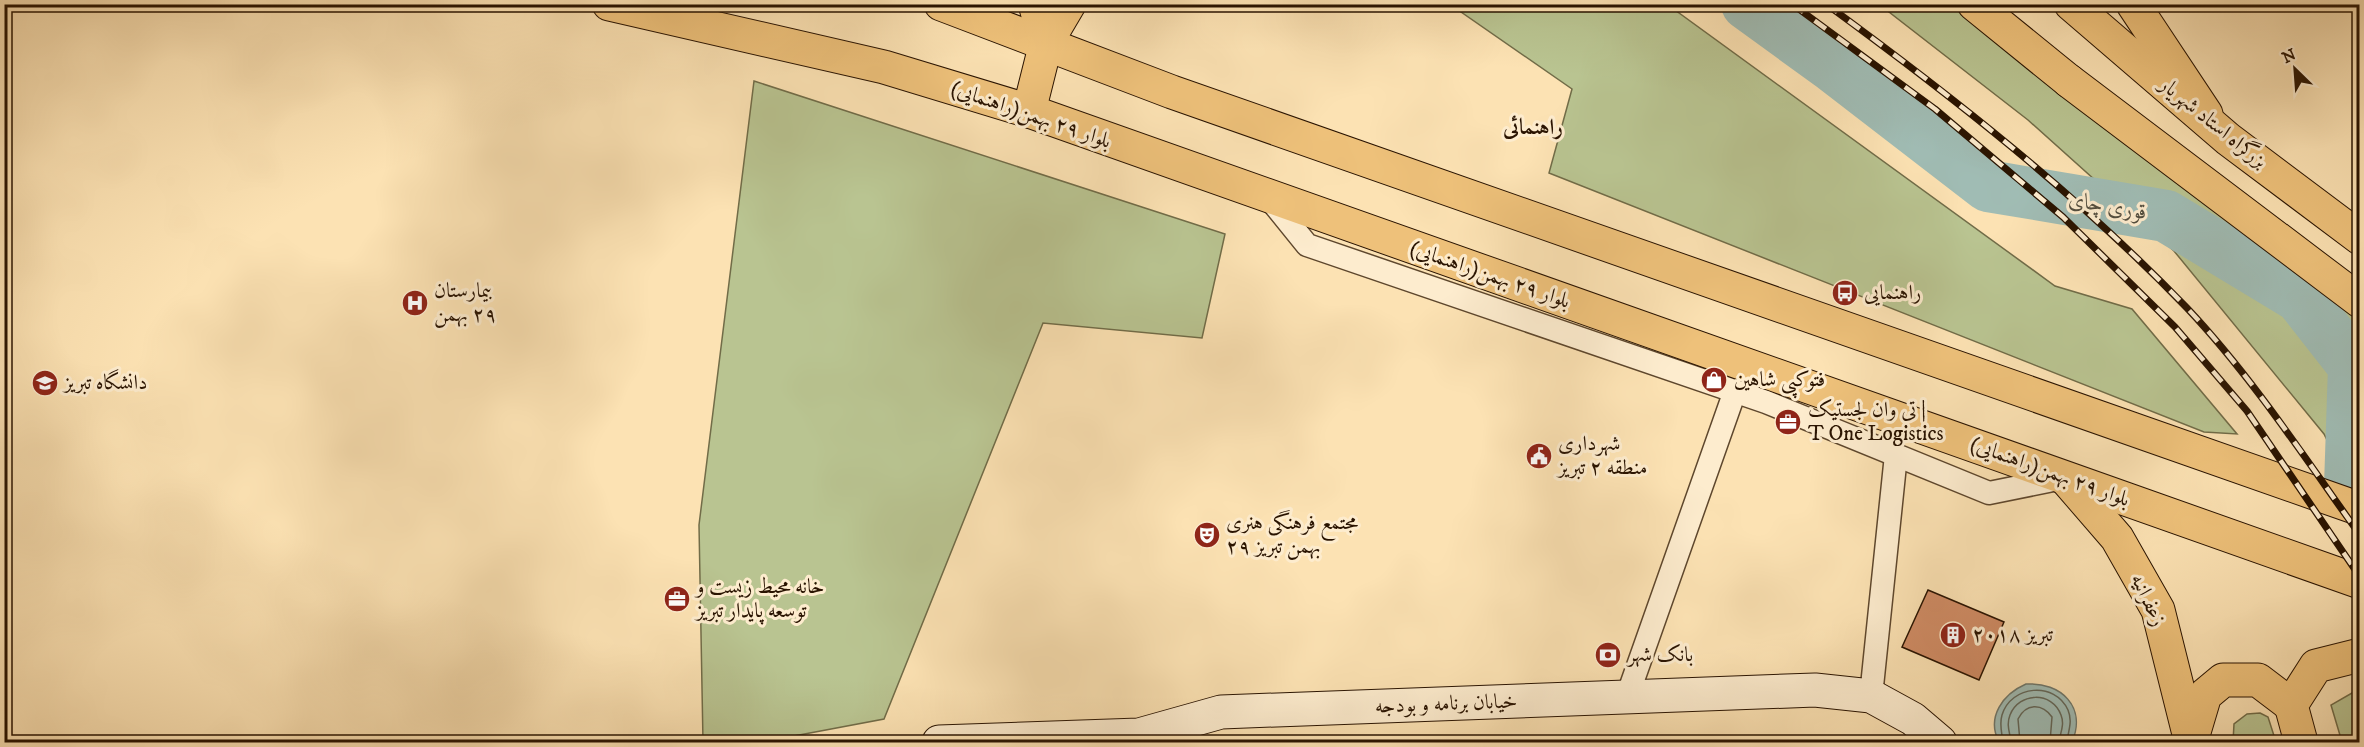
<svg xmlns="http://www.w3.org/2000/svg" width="2364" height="747" font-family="'IM FELL DW Pica',Amiri,serif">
<rect width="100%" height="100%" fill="#fce2b3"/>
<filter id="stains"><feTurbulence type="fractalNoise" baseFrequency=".00333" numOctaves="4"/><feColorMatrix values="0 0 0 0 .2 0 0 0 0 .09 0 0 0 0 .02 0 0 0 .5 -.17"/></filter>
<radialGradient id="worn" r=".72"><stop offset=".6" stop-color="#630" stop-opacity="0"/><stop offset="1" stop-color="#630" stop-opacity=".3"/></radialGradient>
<g fill="#b9c491" stroke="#716c48" stroke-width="1.5">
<path d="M1451,5H1668L2055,286L2132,309L2237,434L2204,432L1549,173L1572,89Z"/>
<path d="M1880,5H1968L2359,311V482L2345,477L2324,434L2174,251L2028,120Z"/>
<path d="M754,81L1225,234L1202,338L1043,323L884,719L762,742H703L699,525Z"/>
<path d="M2352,693L2359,700V742H2342L2331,705Z"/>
<path d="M2260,713L2268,717L2276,742H2233L2234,724L2247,714Z"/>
</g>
<path fill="#a0bcb4" stroke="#70786c" stroke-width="1.5" d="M2026,684C2061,682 2087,707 2072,742H1999C1986,717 2003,694 2026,684Z"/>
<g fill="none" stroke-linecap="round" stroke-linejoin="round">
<g stroke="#64685a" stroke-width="1.5">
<path d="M2003,742C2002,733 1999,725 2002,715C2011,685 2055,681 2068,710C2073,722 2068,731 2067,742"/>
<path d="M2011,742C2010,733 2006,725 2010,715C2019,692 2052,691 2061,715C2065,725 2060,733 2059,742"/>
<path d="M2020,742L2018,719C2026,703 2042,703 2052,717L2050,742"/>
</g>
<path stroke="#a0bcb4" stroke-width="52" d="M1747,4L1831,65L1988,186L2166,216L2300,297L2354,366L2350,486"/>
</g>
<path fill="#d08c65" stroke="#291300" stroke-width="1.5" d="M1928,590L2004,622L1979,680L1902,647Z"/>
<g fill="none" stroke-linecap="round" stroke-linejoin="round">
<defs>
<g id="street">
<path d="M1269,198L1307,245L1766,402L1989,493L2063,478"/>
<path d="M1871,696L1896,455"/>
<path d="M1627,697L1735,391"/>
</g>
<path id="secondary" d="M939,742L1139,735L1221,712L1815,690L1871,696L1913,719L1940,742"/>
<g id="primary">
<path d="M609,4L884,67L1029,111L2360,582"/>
<path d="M941,4L1172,92L2360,509"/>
<path d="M1035,4L1046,43"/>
<path d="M1974,4L2069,81"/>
<path d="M2133,4L2206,114"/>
<path d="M1029,111L1046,43L1069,4"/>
<path d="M2066,479L2117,538L2158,610L2191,742"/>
<path d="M2191,742L2205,695L2223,680H2258L2291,705"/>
<path d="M2301,742L2291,705L2316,666L2360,655"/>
</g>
<g id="highway">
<path d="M2071,4L2228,139L2360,238"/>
<path d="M2069,81L2360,301"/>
</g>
</defs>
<use href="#street" stroke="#5e472d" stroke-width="25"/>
<use href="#secondary" stroke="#291300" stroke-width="35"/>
<use href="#primary" stroke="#291300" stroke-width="35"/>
<use href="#highway" stroke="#291300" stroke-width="35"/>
<use href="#street" stroke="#fdecce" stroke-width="22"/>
<use href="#secondary" stroke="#fdecce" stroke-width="33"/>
<use href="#primary" stroke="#eec17a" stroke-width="33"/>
<use href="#highway" stroke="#eec17a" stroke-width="33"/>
<defs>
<g id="rail">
<path d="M1792,4L1935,109L2063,217L2175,327L2247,411L2360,577"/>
<path d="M1826,4C1953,97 2077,194 2187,308C2252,377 2305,458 2360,535"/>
</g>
</defs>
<use href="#rail" stroke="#291300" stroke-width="7"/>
<use href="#rail" stroke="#fdecce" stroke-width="4.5" stroke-dasharray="14" stroke-linecap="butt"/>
</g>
<defs>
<symbol id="bus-disc" viewBox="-11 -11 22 22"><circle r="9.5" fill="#8f2418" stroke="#fdecce"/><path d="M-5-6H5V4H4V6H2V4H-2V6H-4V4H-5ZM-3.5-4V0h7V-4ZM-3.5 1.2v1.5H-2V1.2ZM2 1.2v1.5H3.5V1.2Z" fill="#fff"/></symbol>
<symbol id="hospital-disc" viewBox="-11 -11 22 22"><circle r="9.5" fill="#8f2418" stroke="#fdecce"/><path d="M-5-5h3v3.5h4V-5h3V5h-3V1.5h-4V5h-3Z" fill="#fff"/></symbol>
<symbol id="shop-disc" viewBox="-11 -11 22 22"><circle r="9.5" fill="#8f2418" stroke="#fdecce"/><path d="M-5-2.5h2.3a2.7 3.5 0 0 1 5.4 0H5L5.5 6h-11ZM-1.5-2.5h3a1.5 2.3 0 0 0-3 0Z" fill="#fff"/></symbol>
<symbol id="university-disc" viewBox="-11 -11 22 22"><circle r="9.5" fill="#8f2418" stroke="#fdecce"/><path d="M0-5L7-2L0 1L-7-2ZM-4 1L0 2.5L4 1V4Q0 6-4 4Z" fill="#fff"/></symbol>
<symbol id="office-disc" viewBox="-11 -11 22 22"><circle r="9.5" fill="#8f2418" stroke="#fdecce"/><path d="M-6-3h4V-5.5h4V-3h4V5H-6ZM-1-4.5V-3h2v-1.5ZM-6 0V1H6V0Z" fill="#fff"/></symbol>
<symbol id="civic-disc" viewBox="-11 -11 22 22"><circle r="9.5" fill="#8f2418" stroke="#fdecce"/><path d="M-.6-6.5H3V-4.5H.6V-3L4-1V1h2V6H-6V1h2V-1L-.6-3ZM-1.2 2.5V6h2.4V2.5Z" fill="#fff"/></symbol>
<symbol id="theatre-disc" viewBox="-11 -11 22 22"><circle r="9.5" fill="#8f2418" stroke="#fdecce"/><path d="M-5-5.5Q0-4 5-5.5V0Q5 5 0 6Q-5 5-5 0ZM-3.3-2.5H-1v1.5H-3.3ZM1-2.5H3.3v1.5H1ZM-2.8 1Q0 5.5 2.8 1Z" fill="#fff"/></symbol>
<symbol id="building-disc" viewBox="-11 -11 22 22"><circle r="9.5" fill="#8f2418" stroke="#fdecce"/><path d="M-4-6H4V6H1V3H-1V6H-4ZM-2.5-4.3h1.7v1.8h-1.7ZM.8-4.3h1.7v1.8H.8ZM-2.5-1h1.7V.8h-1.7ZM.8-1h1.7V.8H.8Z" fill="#fff"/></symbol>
<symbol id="bank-disc" viewBox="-11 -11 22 22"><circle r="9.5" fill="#8f2418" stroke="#fdecce"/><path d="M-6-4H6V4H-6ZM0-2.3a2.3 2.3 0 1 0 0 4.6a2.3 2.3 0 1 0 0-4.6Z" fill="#fff"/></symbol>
</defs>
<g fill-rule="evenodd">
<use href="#bus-disc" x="1830" y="278" width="30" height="30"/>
<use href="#hospital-disc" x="400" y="288" width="30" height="30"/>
<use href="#shop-disc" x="1699" y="365" width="30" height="30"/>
<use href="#university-disc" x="30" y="368" width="30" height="30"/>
<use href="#office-disc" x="1773" y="407" width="30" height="30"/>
<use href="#civic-disc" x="1524" y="441" width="30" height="30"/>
<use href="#theatre-disc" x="1192" y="520" width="30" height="30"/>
<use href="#office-disc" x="662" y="584" width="30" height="30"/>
<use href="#building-disc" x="1938" y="620" width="30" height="30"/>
<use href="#bank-disc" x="1593" y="640" width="30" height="30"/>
</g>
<g text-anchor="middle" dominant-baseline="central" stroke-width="6" stroke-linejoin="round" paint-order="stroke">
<g font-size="21" fill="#291300" stroke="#fdecce">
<text transform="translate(1031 115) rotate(19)">بلوار ٢٩ بهمن(راهنمایی)</text>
<text transform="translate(2213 123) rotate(39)">بزرگراه استاد شهریار</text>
<text transform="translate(1490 275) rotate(19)">بلوار ٢٩ بهمن(راهنمایی)</text>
<text transform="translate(2050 472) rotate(20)">بلوار ٢٩ بهمن(راهنمایی)</text>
<text transform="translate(2148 600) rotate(65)">زعفرانیه</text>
<text transform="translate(1446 704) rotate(-2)">خیابان برنامه و بودجه</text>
</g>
<g font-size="21" fill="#291300" stroke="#fdecce" text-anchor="start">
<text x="434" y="291">بیمارستان<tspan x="434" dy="24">٢٩ بهمن</tspan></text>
<text x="1864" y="293">راهنمایی</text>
<text x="1734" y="380">فتوکپی شاهین</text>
<text x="64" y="383">دانشگاه تبریز</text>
<text x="1808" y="410">تی وان لجستیک |<tspan x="1808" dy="24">T One Logistics</tspan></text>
<text x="1558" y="444">شهرداری<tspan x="1558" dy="24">منطقه ۲ تبریز</tspan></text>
<text x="1226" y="523">مجتمع فرهنگی هنری<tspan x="1226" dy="24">۲۹ بهمن تبریز</tspan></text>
<text x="696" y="587">خانه محیط زیست و<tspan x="696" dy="24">توسعه پایدار تبریز</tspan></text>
<text x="1972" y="635">تبریز ۲۰۱۸</text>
<text x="1628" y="655">بانک شهر</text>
</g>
<g font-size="22" font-weight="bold" fill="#291300" stroke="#fdecce">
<text x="1533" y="127">راهنمائی</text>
</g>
<g font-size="22" font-style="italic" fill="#534e3f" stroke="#fdecce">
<text transform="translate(2108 206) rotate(10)">قوری چای</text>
</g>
</g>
<rect width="2364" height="747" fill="none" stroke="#fce2b3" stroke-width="24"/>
<rect x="6" y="6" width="2352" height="735" fill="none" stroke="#291300" stroke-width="3"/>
<rect x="12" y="12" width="2340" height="723" fill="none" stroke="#291300" stroke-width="1.5"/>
<g transform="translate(2295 69) rotate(335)" stroke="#fdecce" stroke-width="4.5" paint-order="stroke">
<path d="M0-4.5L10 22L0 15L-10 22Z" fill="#291300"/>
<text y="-9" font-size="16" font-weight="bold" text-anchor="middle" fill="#291300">N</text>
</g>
<rect width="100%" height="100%" filter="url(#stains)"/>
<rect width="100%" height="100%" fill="url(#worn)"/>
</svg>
